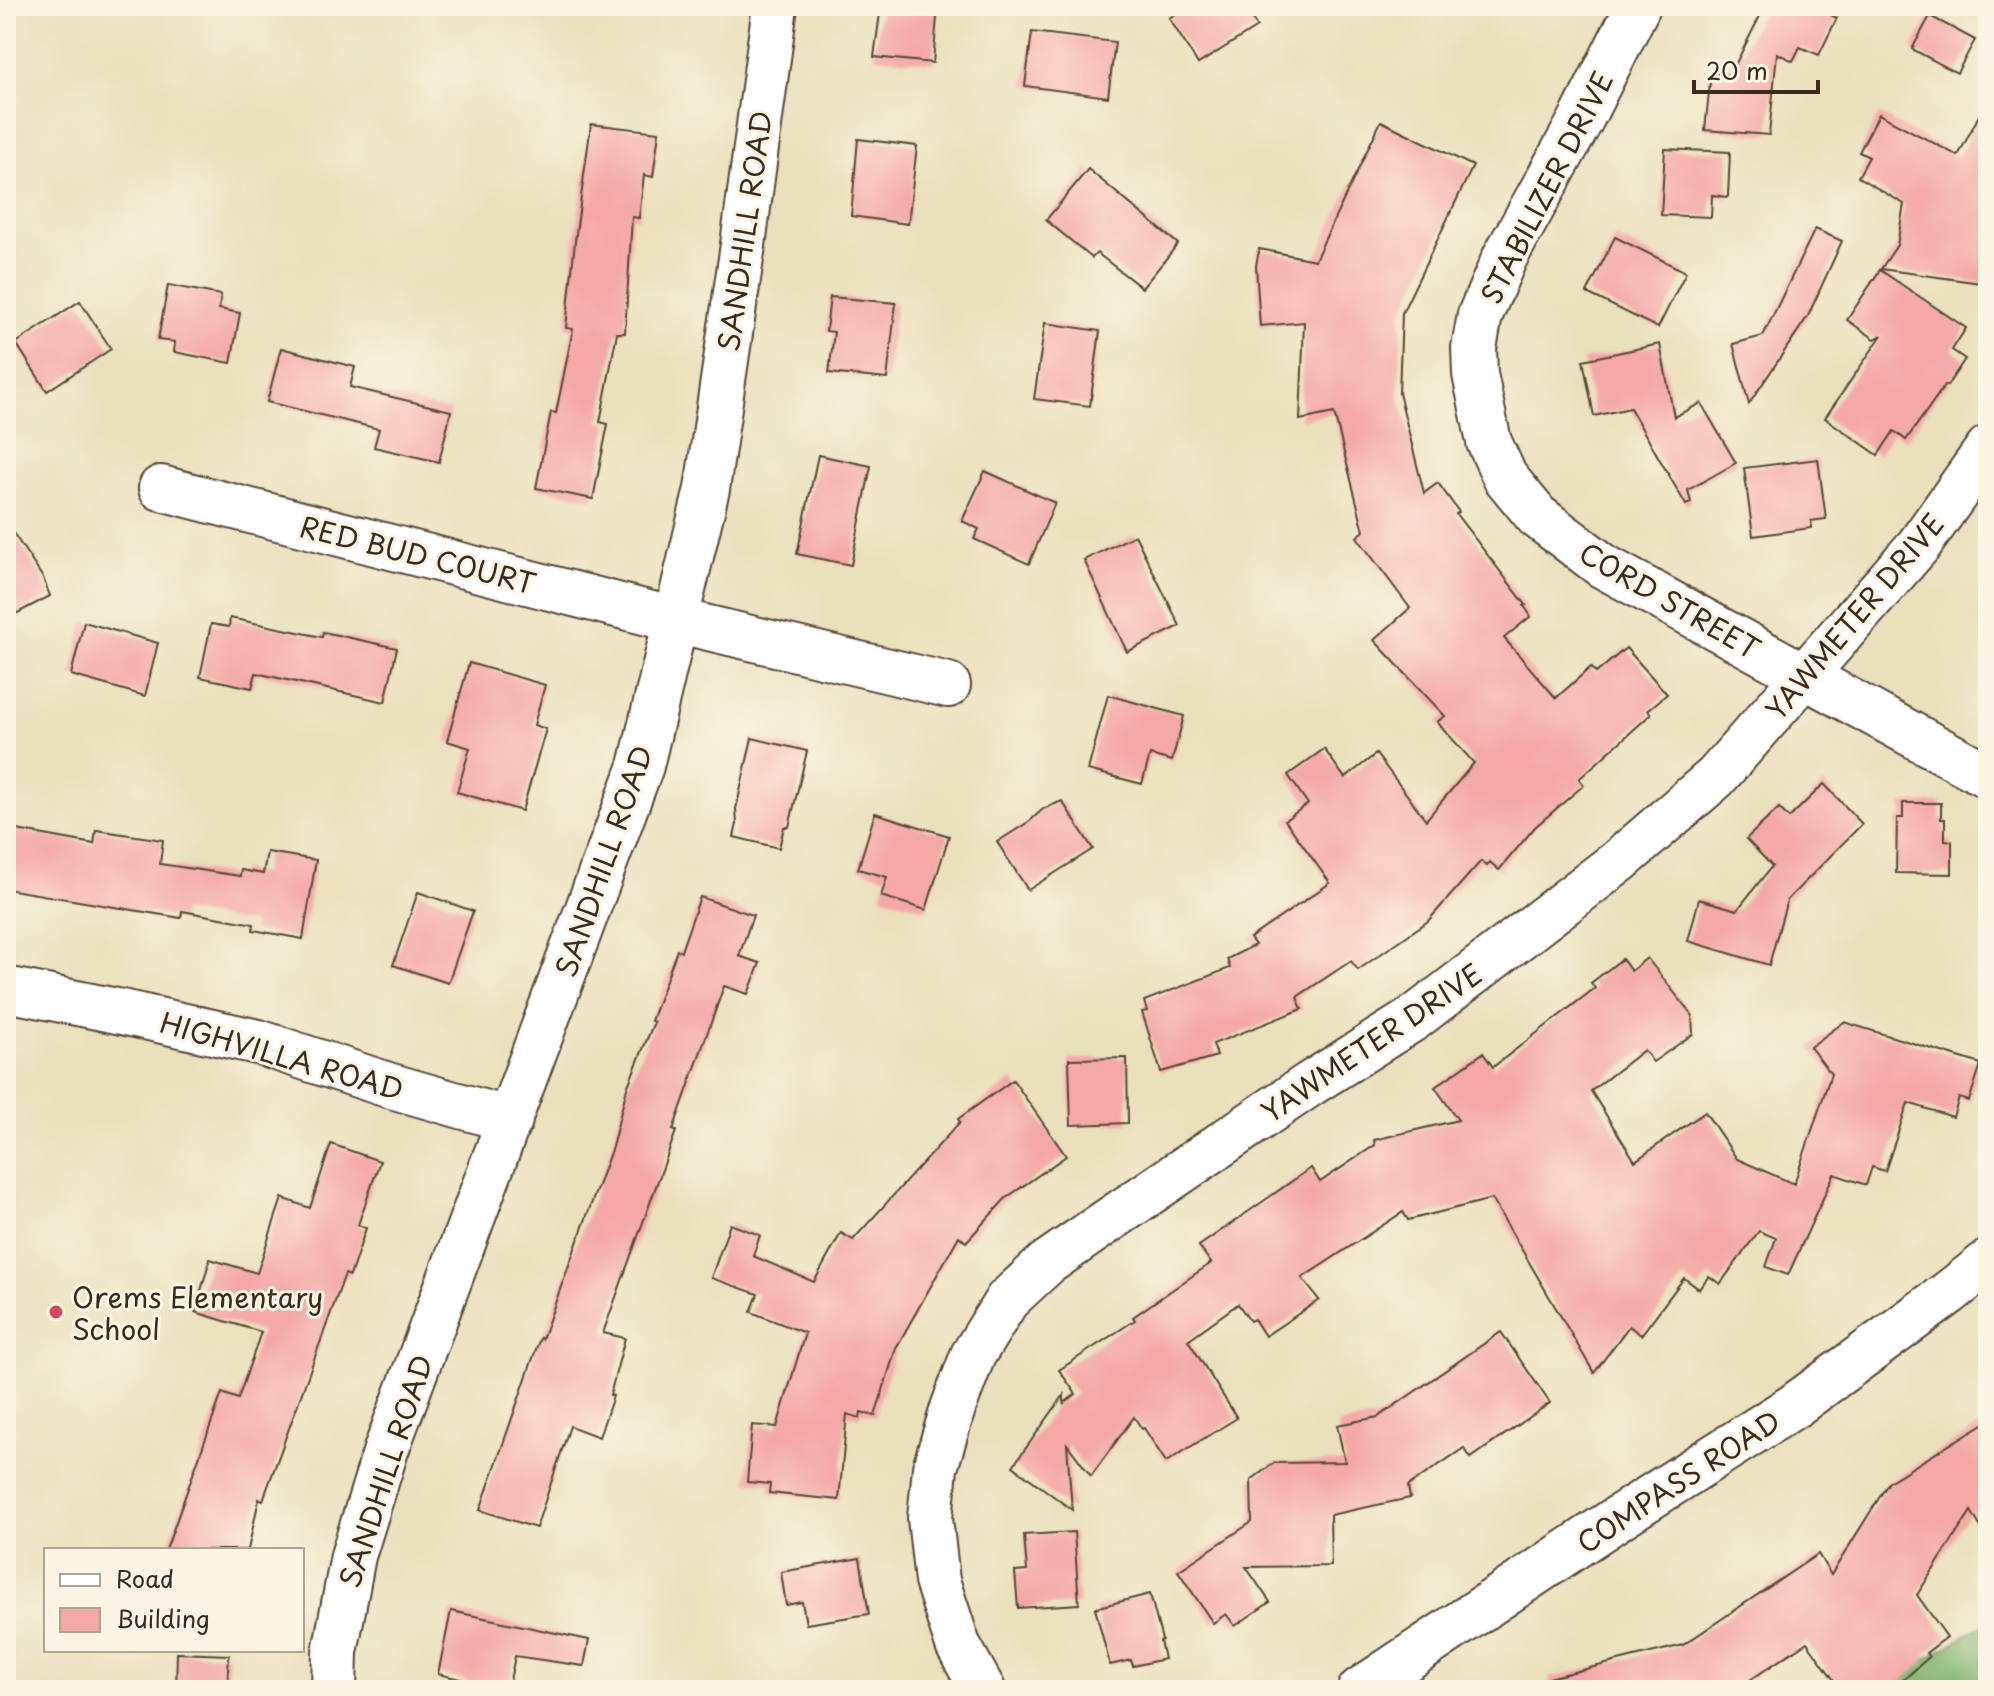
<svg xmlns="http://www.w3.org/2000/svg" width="1994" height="1696" font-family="'Playpen Sans',sans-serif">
<rect width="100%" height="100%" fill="#fcf5e5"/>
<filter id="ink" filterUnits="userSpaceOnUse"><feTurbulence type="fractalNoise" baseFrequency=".0125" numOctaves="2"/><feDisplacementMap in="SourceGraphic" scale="16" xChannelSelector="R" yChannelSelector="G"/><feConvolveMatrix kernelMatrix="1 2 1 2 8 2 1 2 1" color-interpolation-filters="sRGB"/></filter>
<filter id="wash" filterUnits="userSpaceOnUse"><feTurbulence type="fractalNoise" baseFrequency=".006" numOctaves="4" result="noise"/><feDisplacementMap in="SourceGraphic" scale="32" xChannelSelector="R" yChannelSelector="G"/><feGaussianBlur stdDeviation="1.8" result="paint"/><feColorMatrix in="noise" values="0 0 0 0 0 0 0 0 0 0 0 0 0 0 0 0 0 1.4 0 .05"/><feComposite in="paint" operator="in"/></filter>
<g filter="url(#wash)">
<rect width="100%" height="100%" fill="#eae0bc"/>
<path fill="#80b36e" stroke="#5e6e46" stroke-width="2" d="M1988,1622V1690H1876Z"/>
<g id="blocks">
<g fill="#f4a9a7">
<path d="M881,6H938L933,63L874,57Z"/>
<path d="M1188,6H1244L1257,27L1198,64L1169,18Z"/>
<path d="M1765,6H1813L1837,18L1819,55L1800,47L1793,61L1777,53L1769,135L1705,130L1711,73L1730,75Z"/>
<path d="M1930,16L1975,40L1957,73L1912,49Z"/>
<path d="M1032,32L1115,42L1108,97L1025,86Z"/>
<path d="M1988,98V284L1881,269L1897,245L1904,204L1858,177L1869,157L1859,152L1879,114L1958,156Z"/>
<path d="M1381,121L1473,166L1402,313L1399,393L1424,493L1438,483L1459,512L1456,514L1526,605L1524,606L1531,616L1504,638L1556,698L1591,667L1596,673L1626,648L1667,694L1648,710L1651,714L1579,779L1584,785L1535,827L1499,870L1490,862L1487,866L1481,861L1428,921L1358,970L1351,961L1297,997L1302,1009L1213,1044L1217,1056L1161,1072L1142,1012L1147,1011L1144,1001L1230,968L1227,959L1255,945L1250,938L1330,883L1285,820L1308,804L1288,775L1324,749L1345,778L1376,754L1426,820L1474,763L1437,722L1445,716L1374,640L1410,608L1357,537L1364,531L1334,413L1300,420L1304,322L1260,326L1256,266L1259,249L1315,260Z"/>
<path d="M591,124L659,132L653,177L644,175L639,218L632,217L625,333H617L600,422L608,424L593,499L536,488L551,412L556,413L573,329L566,328L575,241Z"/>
<path d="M858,139L917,146L908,224L851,216Z"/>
<path d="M1665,149L1730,152L1728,197L1712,195L1711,217L1661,215Z"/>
<path d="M1088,169L1178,244L1142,288L1097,253L1092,258L1046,220Z"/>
<path d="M1815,229L1842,241L1808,316L1749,404L1733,344L1763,336Z"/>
<path d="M1615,237L1686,272L1658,328L1587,293Z"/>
<path d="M1880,270L1966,328L1952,350L1965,359L1947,386L1945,385L1906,440L1894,431L1878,455L1825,418L1882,335L1875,339L1847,320Z"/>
<path d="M168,285L221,295L219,309L240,313L231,363L174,352L175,342L158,340Z"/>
<path d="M830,297L896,303L887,379L829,373L834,332L826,331Z"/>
<path d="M80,301L111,349L47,391L16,343Z"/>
<path d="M1045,323L1100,331L1090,406L1034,399Z"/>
<path d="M1660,344L1674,417L1701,403L1736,463L1688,490L1691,503L1686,505L1630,408L1594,416L1583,360Z"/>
<path d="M281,348L355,367L350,387L451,411L439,462L374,447L379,429L267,402Z"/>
<path d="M818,455L871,466L851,565L797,554Z"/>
<path d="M1818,459L1826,519L1811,521V528L1753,536L1744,468Z"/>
<path d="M985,471L1055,503L1029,564L974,539L979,529L962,521Z"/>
<path d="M6,522L43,578L50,596L6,619Z"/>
<path d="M1135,535L1180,626L1127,652L1084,560Z"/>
<path d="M230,618L322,637L323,632L397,648L385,702L256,673L252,688L200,677L211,624L229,627Z"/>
<path d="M84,622L158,643L145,696L71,675Z"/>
<path d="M469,663L545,685L534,725L546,729L522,811L457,792L470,748L447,741Z"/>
<path d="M1108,695L1184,716L1172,761L1150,755L1142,784L1088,770Z"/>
<path d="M752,738L807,751L789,827H784L779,848L734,837L737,824L736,809Z"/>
<path d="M1824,784L1862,824L1787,900L1769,965L1688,941L1699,899L1737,910L1772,866L1746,839L1779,808L1789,818Z"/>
<path d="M1062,801L1093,849L1028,890L997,842L1030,821L1043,809Z"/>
<path d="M1903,803H1941V819H1945V840L1952,841V874L1896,873L1897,818H1903Z"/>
<path d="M875,813L949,836L926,910L881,896L887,877L858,869Z"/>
<path d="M6,828L94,844L96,830L163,840L160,864L240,876L241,870L263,874L267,852L316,860L303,939L253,930L254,924L182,911L181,918L6,889Z"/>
<path d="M418,892L473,911L448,983L393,965Z"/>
<path d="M700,897L753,915L739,956L760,963L748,994L724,986L673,1130L676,1131L603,1333L625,1338L610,1395L613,1396L599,1437L570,1426L536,1528L480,1510L540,1338L542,1339L612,1147L627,1088L654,1022L651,1021L677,950L681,951Z"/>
<path d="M1647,958L1692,1015L1693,1034L1653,1062L1644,1050L1591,1091L1635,1161L1705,1112L1737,1159L1794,1184L1831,1074L1810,1047L1844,1022L1981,1064L1969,1101L1959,1098L1953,1117L1908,1103L1885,1171L1872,1167L1866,1185L1834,1174L1788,1275L1766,1267L1776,1238L1759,1231L1720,1284L1709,1276L1699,1289L1684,1278L1641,1335L1629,1326L1594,1373L1492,1199L1408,1220L1403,1212L1302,1278L1319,1300L1265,1336L1254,1319L1250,1321L1238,1304L1188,1340L1237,1418L1166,1462L1144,1428L1142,1429L1134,1417L1091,1476L1067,1444L1072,1510L1013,1466L1064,1395V1403L1076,1394L1059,1370L1135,1320L1133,1317L1211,1263L1199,1246L1311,1168L1320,1182L1375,1145L1374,1140L1458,1120L1435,1087L1483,1053L1493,1067L1595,988L1591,983L1622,959L1631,971Z"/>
<path d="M1127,1058L1128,1123L1071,1125L1069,1059Z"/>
<path d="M1013,1080L1066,1156L1006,1198L966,1242L959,1236L896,1348L875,1416L861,1412L860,1418L847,1414L839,1500L769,1493L770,1484L747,1482L752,1425L777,1427L805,1333L751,1312L758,1294L711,1278L730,1224L760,1235L753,1256L814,1282L841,1233L853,1240L960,1122L958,1119Z"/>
<path d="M331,1144L380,1161L358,1225L366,1228L350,1276L345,1274L263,1500L259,1499L248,1550H166L222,1393L238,1399L261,1332L195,1312L210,1259L257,1273L282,1198L310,1208Z"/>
<path d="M1501,1332L1550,1403L1471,1458L1464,1448L1408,1486L1410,1498L1330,1515L1331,1566L1246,1567L1270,1602L1235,1626L1226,1614L1213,1623L1178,1571L1252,1522L1251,1480L1274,1463L1345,1462L1337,1425L1378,1417Z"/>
<path d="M1988,1421V1539L1971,1511L1917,1595L1947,1637L1926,1653L1929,1657L1892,1690H1841L1807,1642L1735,1690H1551L1549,1678L1683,1645L1818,1554L1831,1575L1889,1482Z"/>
<path d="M1074,1532L1079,1604L1018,1608L1015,1572L1027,1571L1024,1535Z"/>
<path d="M860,1558L869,1614L806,1624L802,1602L786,1605L781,1572Z"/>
<path d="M1150,1594L1162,1640L1160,1641L1164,1659L1133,1666L1131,1660L1110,1665L1095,1608Z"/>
<path d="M451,1611L589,1640L584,1666L515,1656L508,1690L438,1674Z"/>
<path d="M177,1653L229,1655L227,1690H176Z"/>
</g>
</g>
</g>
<g filter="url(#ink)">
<use href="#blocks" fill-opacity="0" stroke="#554536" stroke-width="2"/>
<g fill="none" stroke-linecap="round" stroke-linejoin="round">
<defs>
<g id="minor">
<path d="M1638,6L1583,116L1505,257L1480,315L1474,348L1475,374L1489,442L1505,477L1537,516L1603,566L1988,776"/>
<path d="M161,488L675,620L948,685"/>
<path d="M6,989L117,1011L258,1042L388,1085L510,1120"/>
<path d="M334,1690L335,1652L353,1556L386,1450L641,766L707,489L743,245L775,6"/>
<path d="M983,1690L958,1645L937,1581L930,1518L935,1468L953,1408L973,1355L1007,1300L1047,1263L1102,1225L1310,1084L1413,1019L1619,861L1716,777L1919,545L1988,448"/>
<path d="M1360,1690L1624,1514L1794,1406L1950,1292L1988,1262"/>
</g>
</defs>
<use href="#minor" stroke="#554536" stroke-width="48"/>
<use href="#minor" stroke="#fff" stroke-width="44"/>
</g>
</g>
<circle fill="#d1495b" stroke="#fcf5e5" stroke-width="3" cx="56" cy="1312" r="8"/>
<g text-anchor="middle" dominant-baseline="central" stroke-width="6" stroke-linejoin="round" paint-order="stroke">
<g font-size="28" fill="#3b2a1e" stroke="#fcf5e5">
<text transform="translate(1546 187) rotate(-63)">STABILIZER DRIVE</text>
<text transform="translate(744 231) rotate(-82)">SANDHILL ROAD</text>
<text transform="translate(418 554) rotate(14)">RED BUD COURT</text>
<text transform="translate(1670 600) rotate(30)">CORD STREET</text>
<text transform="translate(1854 616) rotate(-50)">YAWMETER DRIVE</text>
<text transform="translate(603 861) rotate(-71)">SANDHILL ROAD</text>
<text transform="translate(1371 1042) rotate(-34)">YAWMETER DRIVE</text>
<text transform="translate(282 1055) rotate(16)">HIGHVILLA ROAD</text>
<text transform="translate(385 1471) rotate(-72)">SANDHILL ROAD</text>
<text transform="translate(1678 1481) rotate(-33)">COMPASS ROAD</text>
</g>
<g font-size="28" fill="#3b2a1e" stroke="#fcf5e5" text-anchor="start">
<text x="72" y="1296">Orems Elementary<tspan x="72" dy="32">School</tspan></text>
</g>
</g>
<rect width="1994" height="1696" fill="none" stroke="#fcf5e5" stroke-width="32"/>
<rect x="44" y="1548" width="260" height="104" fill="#fcf5e5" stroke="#afa495" stroke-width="2"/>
<rect x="60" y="1574" width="40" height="12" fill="#ffffff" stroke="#afa495" stroke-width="2"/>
<text x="116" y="1588" font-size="24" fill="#3b2a1e">Road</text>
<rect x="60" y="1608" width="40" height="24" fill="#f4a9a7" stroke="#afa495" stroke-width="2"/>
<text x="116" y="1628" font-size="24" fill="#3b2a1e">Building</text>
<path d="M1694 80v12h124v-12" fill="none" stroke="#3b2a1e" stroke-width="4"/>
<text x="1706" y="80" font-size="24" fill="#3b2a1e" stroke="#fcf5e5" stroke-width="6" paint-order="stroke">20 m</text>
</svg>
